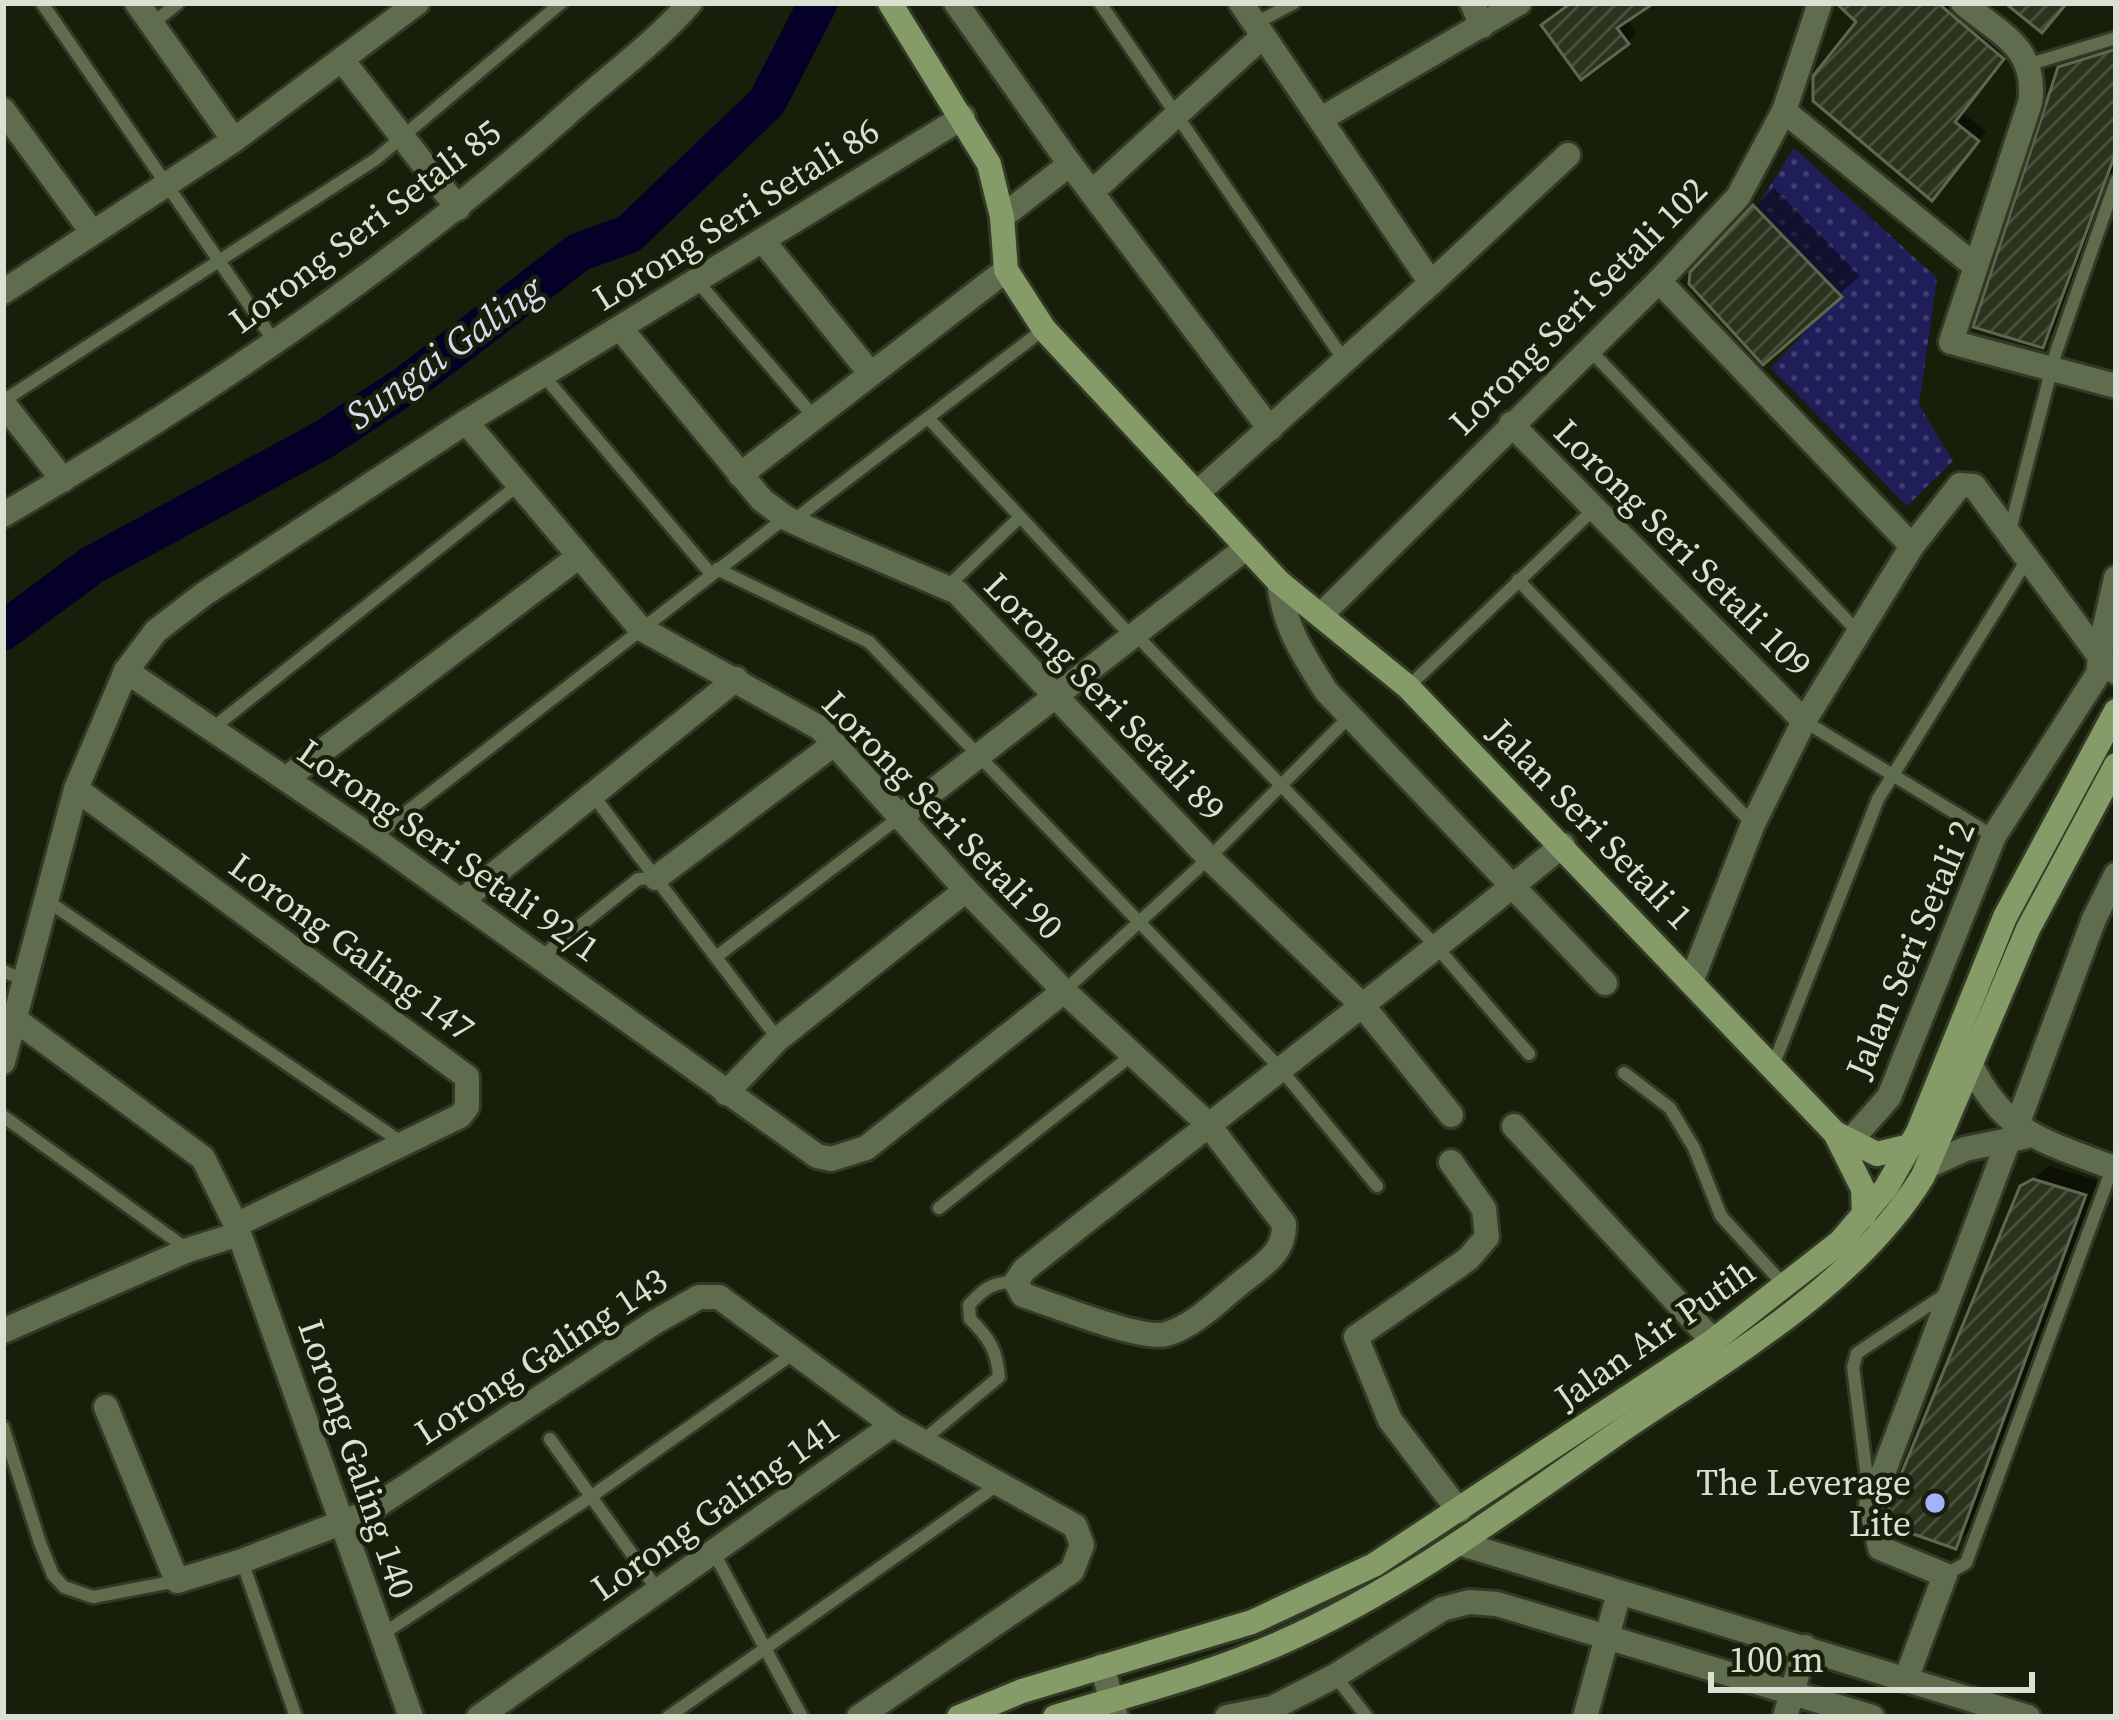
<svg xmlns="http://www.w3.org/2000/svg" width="2119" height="1720" font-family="'Source Serif 4',serif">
<defs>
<pattern id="park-dots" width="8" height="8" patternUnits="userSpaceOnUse" patternTransform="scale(3)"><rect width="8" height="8" fill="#1f1e59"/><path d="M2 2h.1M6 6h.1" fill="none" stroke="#3f3e70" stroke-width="1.8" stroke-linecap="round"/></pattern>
<pattern id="building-hatch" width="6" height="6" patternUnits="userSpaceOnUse" patternTransform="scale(3)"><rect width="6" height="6" fill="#2a331d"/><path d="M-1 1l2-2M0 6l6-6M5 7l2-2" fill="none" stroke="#48503d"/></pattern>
</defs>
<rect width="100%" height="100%" fill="#171f0a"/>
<path fill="url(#park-dots)" d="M1794,148L1937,278L1919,405L1953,461L1907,506L1771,368L1837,298L1752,214Z"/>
<g fill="#0007">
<path d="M1573,3H1649L1626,19L1636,33L1628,42Z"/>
<path d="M1845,3H1958L2011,49L1962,112L1986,131L1941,188L1860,21Z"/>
<path d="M2116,44V161L2051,335L2042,344L2060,68L2070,58Z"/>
<path d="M1774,188L1860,276L1763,361L1755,207Z"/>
<path d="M2049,1166L2098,1181L1969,1531L1955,1545L2023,1187Z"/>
</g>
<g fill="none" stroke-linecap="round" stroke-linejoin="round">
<path stroke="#050028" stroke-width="39" d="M3,631L92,565L323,440L406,385L579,252L629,234L767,102L818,3"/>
</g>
<g fill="url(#building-hatch)" stroke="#5d684f" stroke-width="3">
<path d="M1571,3H1654L1617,28L1629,44L1581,80L1541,25Z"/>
<path d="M1836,3H1938L2004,59L1955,122L1979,141L1932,201L1813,101V76L1856,22Z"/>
<path d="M2005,3H2067L2042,33Z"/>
<path d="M2116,49V152L2043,348L1973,327L2058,67Z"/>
<path d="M1753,205L1842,297L1763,365L1689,284L1690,272Z"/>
<path d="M2033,1179L2086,1195L1956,1549L1896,1528L1888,1506L2020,1186Z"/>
</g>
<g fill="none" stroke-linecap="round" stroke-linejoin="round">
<defs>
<g id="lane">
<path d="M42,3L274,341"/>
<path d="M1100,3L1344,360"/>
<path d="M153,23L178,3"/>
<path d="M1256,23L1294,3"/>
<path d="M2030,64L2116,38"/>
<path d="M697,281L814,417"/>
<path d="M1590,350L1857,631"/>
<path d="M543,375L711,574"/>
<path d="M3,401L376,159L561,3"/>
<path d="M929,419L1132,637"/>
<path d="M794,520L1044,329"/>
<path d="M2010,530L2056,352L2116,181"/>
<path d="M717,569L869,642L1280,1068L1377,1186"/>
<path d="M1518,580L1753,824"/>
<path d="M948,586L1020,517"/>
<path d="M1136,635L1435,945L1529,1054"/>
<path d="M1408,687L1594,509"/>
<path d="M1804,721L1993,836"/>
<path d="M213,728L518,485"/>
<path d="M592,794L778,1039"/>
<path d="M373,838L785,518"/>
<path d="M46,900L401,1142"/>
<path d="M541,957L638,879L656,878"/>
<path d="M716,957L901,816"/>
<path d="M3,971L24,980"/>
<path d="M1064,991L1209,858L1348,718"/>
<path d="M1773,1066L1878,799L2027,560"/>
<path d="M1624,1073L1670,1108L1694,1148L1721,1216L1785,1286"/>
<path d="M3,1116L187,1249"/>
<path d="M939,1208L1132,1055"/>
<path d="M3,1427L40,1543L53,1575L64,1587L93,1597L177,1581"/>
<path d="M550,1439L659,1592"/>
<path d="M921,1442L999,1377C997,1350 989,1338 970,1319L969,1305C984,1288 993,1282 1016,1282"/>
<path d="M1869,1494L1853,1367L1857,1353L1946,1294"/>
<path d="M714,1553L802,1717"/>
<path d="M242,1561L296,1717"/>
<path d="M1945,1575L1966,1563L2113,1166"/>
<path d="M381,1635L589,1498L794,1353"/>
<path d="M1335,1676L1367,1717"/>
<path d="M668,1717L997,1485"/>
</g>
<g id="street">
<path d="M137,3L234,140"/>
<path d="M956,3L1070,164L1270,429"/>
<path d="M1241,3L1431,283"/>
<path d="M1472,3L1482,26"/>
<path d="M1963,3C2001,35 2038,48 2030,103L1951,342L2116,386"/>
<path d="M342,60L458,208"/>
<path d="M3,110L92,232"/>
<path d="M1784,111L1975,266"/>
<path d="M1321,119L1519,3"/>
<path d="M1092,192L1262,37"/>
<path d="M1002,217L1070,164"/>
<path d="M763,241L871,374"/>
<path d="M1659,281L1912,546"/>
<path d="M3,292L234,140L417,3"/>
<path d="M620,328L762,500L786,518L814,531L957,592L1209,858L1363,1006L1451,1115"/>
<path d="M3,403L63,480"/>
<path d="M466,422L640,628L820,728L966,890L1064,991L1208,1124L1284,1224C1285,1253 1263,1265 1243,1281C1220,1299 1195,1326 1166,1334C1141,1341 1051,1304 1023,1295L1016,1282L1024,1270C1203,1128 1386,990 1563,845"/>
<path d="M1511,424L1804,721"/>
<path d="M740,475L1006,270"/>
<path d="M1196,494L1431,283L1568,155"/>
<path d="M3,515C202,398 395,267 568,113C608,77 655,43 690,3"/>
<path d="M1279,582C1284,626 1303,655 1326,691L1605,983"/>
<path d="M1321,615L1659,281L1738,197L1784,111L1820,3"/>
<path d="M126,671L373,838L817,1156L831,1159L866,1148L1064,991"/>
<path d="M287,778L578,557"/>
<path d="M76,789L467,1077V1107L460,1116L236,1225"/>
<path d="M901,816L1246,548"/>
<path d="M656,878L834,744"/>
<path d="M461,901L736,679"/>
<path d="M1691,982L1753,824L1804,721L1912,546L1960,485L1974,486L2100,657L2116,672"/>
<path d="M16,1020L203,1158L236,1225L411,1717"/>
<path d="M3,1062L76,789L126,671L156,631L204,594L466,422L963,117"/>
<path d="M1971,1065C2005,1136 2048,1142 2116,1169"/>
<path d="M726,1093L778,1039L966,890"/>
<path d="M2017,1125L2094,919L2116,875"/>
<path d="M1514,1126L1713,1341"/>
<path d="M1851,1140L1889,1097L1994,836L2098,674L2102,639L2116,578"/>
<path d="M1451,1162L1484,1209L1487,1237L1468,1259L1356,1337L1390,1420L1459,1511"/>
<path d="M1928,1166L1965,1149L2024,1137"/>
<path d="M3,1331L188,1250L239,1234"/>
<path d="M106,1407L177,1581L242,1561L364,1514L655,1322L699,1297H719L893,1425L1075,1526L1082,1545L1072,1571L859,1717"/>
<path d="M1459,1543L2028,1717"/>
<path d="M1102,1666L1116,1717"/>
<path d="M1906,1679L1945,1575L1880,1548L1871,1505L2009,1139"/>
<path d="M479,1717L893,1425"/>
<path d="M1227,1717L1272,1708L1335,1676L1442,1609L1469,1602L1497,1604L1872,1717"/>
<path d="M1585,1717L1619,1593"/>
<path d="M1785,1717L1805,1647"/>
</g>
<g id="secondary">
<path d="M890,3L989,164L1002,217L1006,270L1044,329L1279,582L1408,687L1835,1133L1863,1189L1864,1216"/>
<path d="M1837,1134L1877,1154L1910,1146"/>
<path d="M959,1717L1022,1691L1252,1622L1374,1565L1713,1341L1840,1242L1886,1188L1918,1132L2005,917L2116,711"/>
<path d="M1055,1717C1131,1694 1208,1675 1280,1643C1402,1589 1510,1508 1619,1432C1724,1360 1856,1286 1923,1176L2028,929L2116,765"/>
</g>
</defs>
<use href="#lane" stroke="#323a26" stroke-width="18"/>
<use href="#street" stroke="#323a26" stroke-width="30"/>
<use href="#secondary" stroke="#323a26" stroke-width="30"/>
<use href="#lane" stroke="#5f6c4d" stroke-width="12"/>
<use href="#street" stroke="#5f6c4d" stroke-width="24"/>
<use href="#secondary" stroke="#859b68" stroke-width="24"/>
</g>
<circle fill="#a6b1fc" stroke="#171f0a" stroke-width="4.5" cx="1935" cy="1503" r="12"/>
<g text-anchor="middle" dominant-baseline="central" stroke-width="9" stroke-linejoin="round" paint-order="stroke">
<g font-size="36" fill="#dae0d2" stroke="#171f0a">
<text transform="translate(736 214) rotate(-32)">Lorong Seri Setali 86</text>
<text transform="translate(365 226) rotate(-37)">Lorong Seri Setali 85</text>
<text transform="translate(1578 306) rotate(-45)">Lorong Seri Setali 102</text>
<text transform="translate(1683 548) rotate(45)">Lorong Seri Setali 109</text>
<text transform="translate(1105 697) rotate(46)">Lorong Seri Setali 89</text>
<text transform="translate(943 815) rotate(46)">Lorong Seri Setali 90</text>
<text transform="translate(1591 824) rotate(46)">Jalan Seri Setali 1</text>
<text transform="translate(449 850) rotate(35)">Lorong Seri Setali 92/1</text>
<text transform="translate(352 947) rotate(36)">Lorong Galing 147</text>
<text transform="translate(1910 949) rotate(-67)">Jalan Seri Setali 2</text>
<text transform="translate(1655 1334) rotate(-35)">Jalan Air Putih</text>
<text transform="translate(541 1356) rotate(-33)">Lorong Galing 143</text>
<text transform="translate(357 1459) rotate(71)">Lorong Galing 140</text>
<text transform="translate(715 1508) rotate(-35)">Lorong Galing 141</text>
</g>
<g font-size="36" fill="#dae0d2" stroke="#171f0a" text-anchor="end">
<text x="1911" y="1482">The Leverage<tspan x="1911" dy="41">Lite</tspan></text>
</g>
<g font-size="39" font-style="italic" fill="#d7daef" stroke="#171f0a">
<text transform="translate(444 352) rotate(-36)">Sungai Galing</text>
</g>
</g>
<rect width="2119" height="1720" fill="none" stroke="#dae0d2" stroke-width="12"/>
<path d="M1711 1672v18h321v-18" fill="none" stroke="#dae0d2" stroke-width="6"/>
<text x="1729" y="1672" font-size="36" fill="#dae0d2" stroke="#171f0a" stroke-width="9" paint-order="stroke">100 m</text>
</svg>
